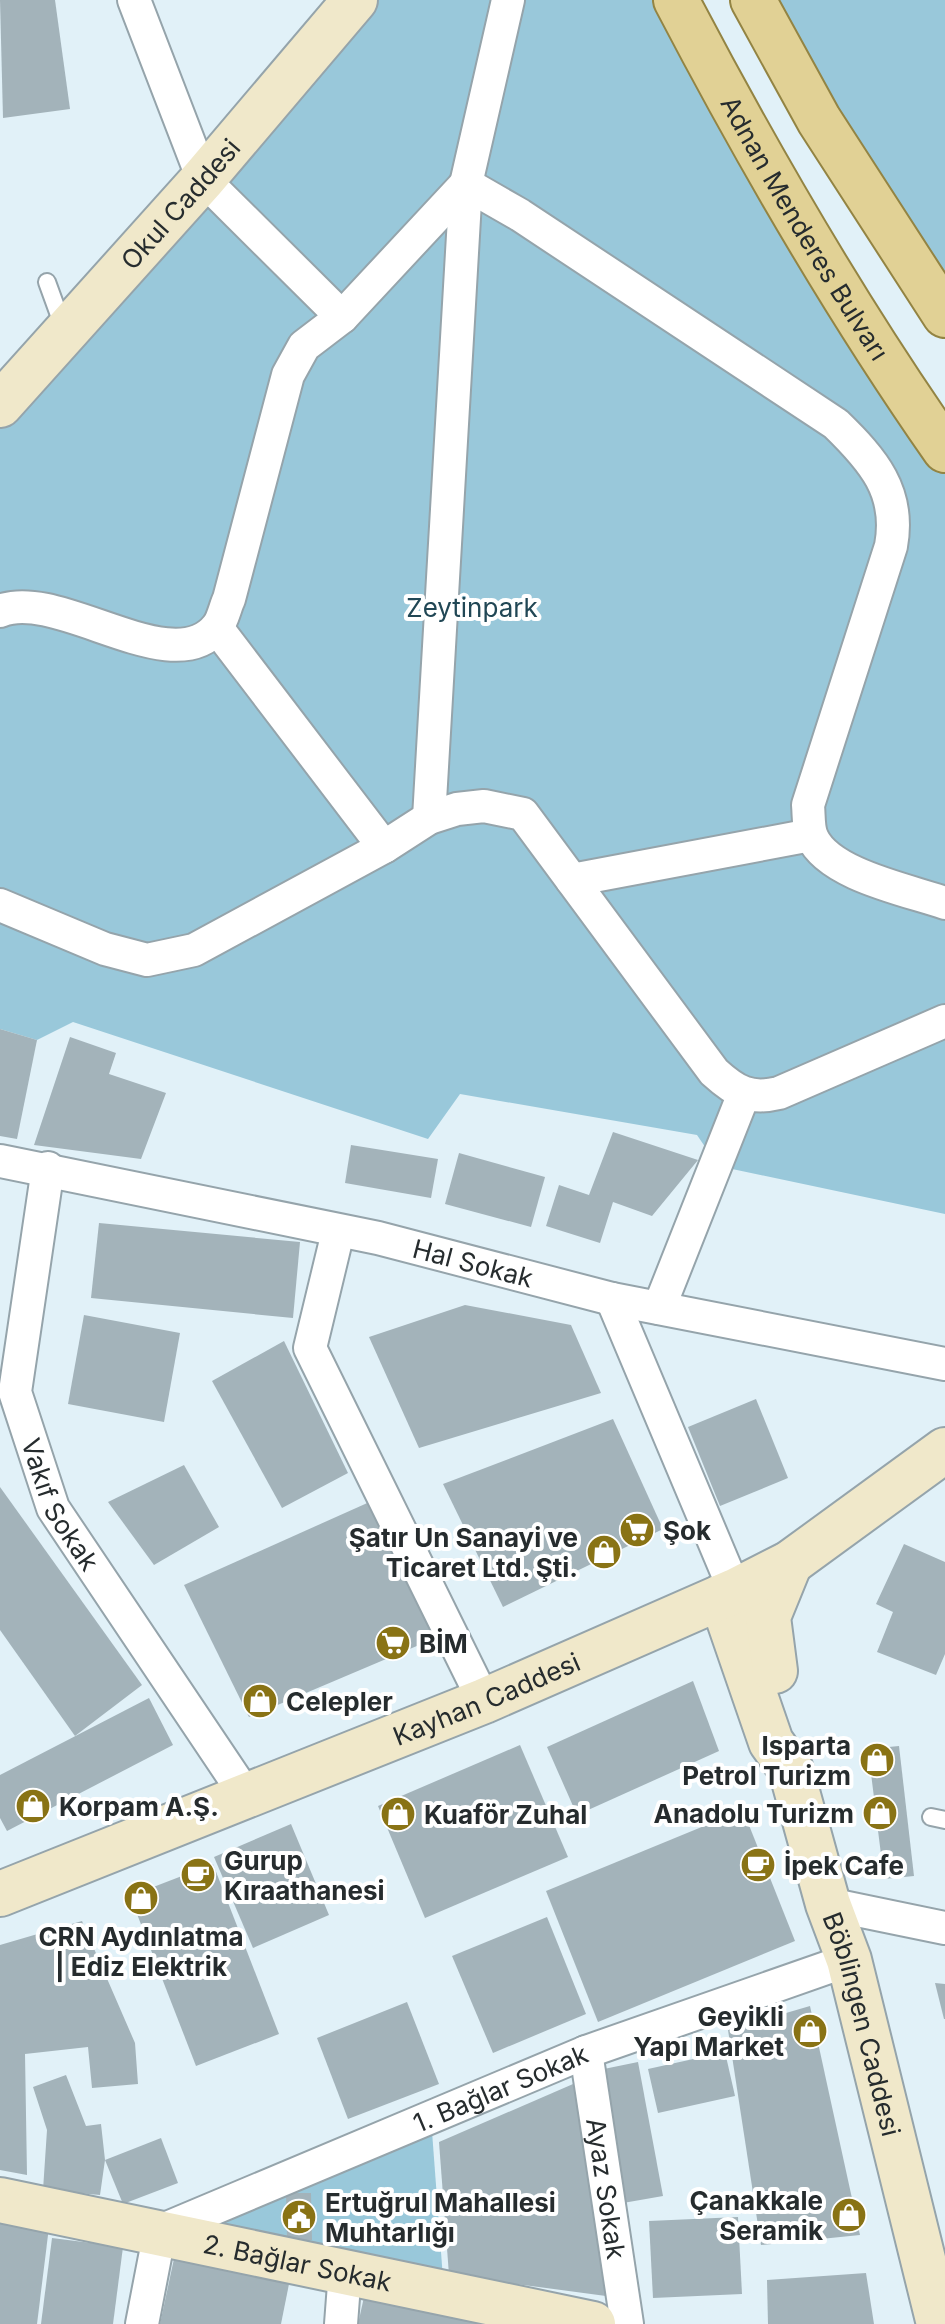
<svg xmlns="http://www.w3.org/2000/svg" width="945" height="2324" font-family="Inter,sans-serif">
<rect width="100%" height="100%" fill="#e1f1f8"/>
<g fill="#99c8da">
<path d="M355,0H676L945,450V1214L718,1166L697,1135L460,1094L428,1139L73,1022L37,1040L0,1029V405Z"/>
<path d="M753,0H945V315Z"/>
<path d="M431,2118L444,2292L160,2231Z"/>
</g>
<g fill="#a3b3ba">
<path d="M0,0H55L70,109L3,118Z"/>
<path d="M0,1029L37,1040L17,1139L0,1136Z"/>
<path d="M70,1037L116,1053L109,1074L166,1093L141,1159L34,1145Z"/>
<path d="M613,1132L698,1160L652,1216L613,1202L600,1243L546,1226L559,1185L589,1195Z"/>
<path d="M351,1145L438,1159L431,1198L345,1183Z"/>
<path d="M459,1153L545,1177L531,1227L445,1204Z"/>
<path d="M99,1223L300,1242L293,1318L91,1298Z"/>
<path d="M465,1305L571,1325L601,1393L419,1448L369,1337Z"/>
<path d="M84,1315L180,1333L164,1422L68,1404Z"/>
<path d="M284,1341L348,1473L282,1508L212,1381Z"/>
<path d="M756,1399L788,1478L720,1506L688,1427Z"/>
<path d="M613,1419L663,1529L503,1607L443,1484Z"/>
<path d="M184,1465L219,1527L154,1565L108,1502Z"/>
<path d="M0,1487L142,1685L75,1736L0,1630Z"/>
<path d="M374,1500L438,1637L249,1717L184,1585Z"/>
<path d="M904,1544L945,1562V1654L936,1675L877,1652L893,1612L876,1604Z"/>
<path d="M693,1681L719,1751L577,1815L547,1747Z"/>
<path d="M149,1698L173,1745L7,1831L0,1818V1775Z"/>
<path d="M520,1745L568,1857L425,1918L378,1806Z"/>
<path d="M899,1746L914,1876L884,1879L868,1749Z"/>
<path d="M743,1810L795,1941L598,2022L546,1891Z"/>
<path d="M291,1824L329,1915L253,1948L214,1857Z"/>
<path d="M213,1864L279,2034L196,2066L130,1896Z"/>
<path d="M547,1917L586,2014L493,2053L452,1956Z"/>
<path d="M82,1921L135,2043L138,2084L92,2088L88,2047L25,2054L27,2175L0,2170V1945Z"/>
<path d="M935,1983L945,1984V2019H944Z"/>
<path d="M407,2002L439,2084L348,2119L317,2038Z"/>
<path d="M810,2006L860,2235L761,2245L728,2030Z"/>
<path d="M725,2052L735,2096L658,2113L648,2069Z"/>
<path d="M638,2062L663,2196L623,2203L599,2070Z"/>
<path d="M66,2075L86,2126L101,2124L105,2160L100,2195L43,2190L47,2130L33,2087Z"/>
<path d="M580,2081L606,2296L449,2275L439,2142Z"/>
<path d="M161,2138L178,2183L123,2204L105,2160Z"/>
<path d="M286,2193H311L312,2240L287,2241Z"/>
<path d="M0,2213L50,2219L37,2324H0Z"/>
<path d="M738,2217L742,2294L653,2298L649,2221Z"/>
<path d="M52,2238L123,2247L113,2324H41Z"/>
<path d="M175,2254L290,2279L281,2324H160Z"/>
<path d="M866,2273L874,2324H768L767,2280Z"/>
<path d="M364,2297L489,2324H358Z"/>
</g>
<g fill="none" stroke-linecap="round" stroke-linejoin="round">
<defs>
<g id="lane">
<path d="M47,282L63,326"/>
<path d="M931,1817L945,1820"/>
</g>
<g id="street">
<path d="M134,0L203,179L342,317"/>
<path d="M0,611C58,587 173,683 217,627C223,620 225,607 229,599L288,375L304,346L342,317L466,184L520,215L836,424C873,460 901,492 891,546L808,805C809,815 808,828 812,837C829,875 908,890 945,903"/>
<path d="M217,628L384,847"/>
<path d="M429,818L466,184L508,0"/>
<path d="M572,880L811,835"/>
<path d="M0,905L105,949L147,960L194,950L384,847L429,818L457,809L484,806L523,814L714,1072C736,1092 750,1100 779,1093L945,1021"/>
<path id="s1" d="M0,1161L378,1238L612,1299L945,1364"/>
<path id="s2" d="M48,1168L15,1392L53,1508L247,1797"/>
<path d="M338,1232L310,1348L484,1701"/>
<path d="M612,1299L735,1591"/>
<path d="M659,1308L743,1096"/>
<path d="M828,1904L945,1928"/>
<path id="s3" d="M586,2052L627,2324"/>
<path id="s4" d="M142,2324L160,2231L586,2052L849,1960"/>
<path d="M341,2324L345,2271"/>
</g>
<g id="secondary">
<path id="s5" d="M0,405L203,179L355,0"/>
<path id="s6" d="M721,1597L771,1742L791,1770L828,1904L849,1960L939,2324"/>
<path d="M775,1671L768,1617L790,1563"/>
<path id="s7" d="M0,1894L484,1701L735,1591L790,1563L945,1450"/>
<path id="s8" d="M0,2200L593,2324"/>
</g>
<g id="primary">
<path id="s9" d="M676,0C757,155 845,307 945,450"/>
<path d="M753,0L819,120L945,315"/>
</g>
</defs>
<use href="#lane" stroke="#95a4ab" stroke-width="20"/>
<use href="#street" stroke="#95a4ab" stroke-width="36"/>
<use href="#secondary" stroke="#95a4ab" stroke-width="48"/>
<use href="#primary" stroke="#938443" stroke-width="48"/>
<use href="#lane" stroke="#fff" stroke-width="16"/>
<use href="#street" stroke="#fff" stroke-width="32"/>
<use href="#secondary" stroke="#f0e8ca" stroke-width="44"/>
<use href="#primary" stroke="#e1d195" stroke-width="44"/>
</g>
<defs>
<symbol id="supermarket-disc" viewBox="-11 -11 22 22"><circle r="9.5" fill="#897315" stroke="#fff"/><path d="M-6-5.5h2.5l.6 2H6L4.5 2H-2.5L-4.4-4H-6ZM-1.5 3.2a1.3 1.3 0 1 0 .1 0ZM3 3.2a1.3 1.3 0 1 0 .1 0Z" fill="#fff"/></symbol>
<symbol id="shop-disc" viewBox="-11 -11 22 22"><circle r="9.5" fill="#897315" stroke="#fff"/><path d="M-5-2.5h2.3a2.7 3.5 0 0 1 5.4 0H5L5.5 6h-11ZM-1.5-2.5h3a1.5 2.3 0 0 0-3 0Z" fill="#fff"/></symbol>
<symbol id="cafe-disc" viewBox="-11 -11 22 22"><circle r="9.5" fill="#897315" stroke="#fff"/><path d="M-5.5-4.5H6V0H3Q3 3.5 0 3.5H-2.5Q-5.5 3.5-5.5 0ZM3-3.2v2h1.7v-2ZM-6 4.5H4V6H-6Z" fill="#fff"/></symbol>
<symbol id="civic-disc" viewBox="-11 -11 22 22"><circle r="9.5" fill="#897315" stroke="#fff"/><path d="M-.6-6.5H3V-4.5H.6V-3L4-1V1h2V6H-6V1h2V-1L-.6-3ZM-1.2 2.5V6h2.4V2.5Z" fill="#fff"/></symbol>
</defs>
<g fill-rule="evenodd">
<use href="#supermarket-disc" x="617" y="1510" width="40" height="40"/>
<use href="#shop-disc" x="584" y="1532" width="40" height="40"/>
<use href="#supermarket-disc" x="373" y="1623" width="40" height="40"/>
<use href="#shop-disc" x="240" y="1681" width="40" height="40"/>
<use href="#shop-disc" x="857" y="1740" width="40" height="40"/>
<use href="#shop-disc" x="13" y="1786" width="40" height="40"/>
<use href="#shop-disc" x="860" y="1793" width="40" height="40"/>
<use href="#shop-disc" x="378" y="1794" width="40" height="40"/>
<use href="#cafe-disc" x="738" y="1845" width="40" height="40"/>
<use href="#cafe-disc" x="178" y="1855" width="40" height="40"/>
<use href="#shop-disc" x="121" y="1878" width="40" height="40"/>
<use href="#shop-disc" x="790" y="2011" width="40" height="40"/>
<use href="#shop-disc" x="829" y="2195" width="40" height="40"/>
<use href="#civic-disc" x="279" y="2197" width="40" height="40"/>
</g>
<g text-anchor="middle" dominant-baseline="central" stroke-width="8" stroke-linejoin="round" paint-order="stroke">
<g font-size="26" fill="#262c2e" stroke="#fff">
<text stroke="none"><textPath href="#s5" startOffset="270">Okul Caddesi</textPath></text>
<text stroke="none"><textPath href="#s9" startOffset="262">Adnan Menderes Bulvarı</textPath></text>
<text stroke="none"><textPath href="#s1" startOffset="484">Hal Sokak</textPath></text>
<text stroke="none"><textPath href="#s2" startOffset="348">Vakıf Sokak</textPath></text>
<text stroke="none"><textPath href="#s7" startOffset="524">Kayhan Caddesi</textPath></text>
<text stroke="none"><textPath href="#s6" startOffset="452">Böblingen Caddesi</textPath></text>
<text stroke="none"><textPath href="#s4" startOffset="464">1. Bağlar Sokak</textPath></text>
<text stroke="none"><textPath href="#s3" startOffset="138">Ayaz Sokak</textPath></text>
<text stroke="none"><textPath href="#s8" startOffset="304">2. Bağlar Sokak</textPath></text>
</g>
<g font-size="26" fill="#214755" stroke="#fff">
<text x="472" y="607">Zeytinpark</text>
</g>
<g font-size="26" font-weight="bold" fill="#262c2e" stroke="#fff" text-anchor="start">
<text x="663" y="1530">Şok</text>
<text x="578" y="1537" text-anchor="end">Şatır Un Sanayi ve<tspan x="578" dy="30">Ticaret Ltd. Şti.</tspan></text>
<text x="419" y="1643">BİM</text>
<text x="286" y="1701">Celepler</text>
<text x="851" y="1745" text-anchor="end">Isparta<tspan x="851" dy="30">Petrol Turizm</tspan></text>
<text x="59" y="1806">Korpam A.Ş.</text>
<text x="854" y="1813" text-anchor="end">Anadolu Turizm</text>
<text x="424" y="1814">Kuaför Zuhal</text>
<text x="224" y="1860">Gurup<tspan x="224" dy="30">Kıraathanesi</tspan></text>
<text x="784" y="1865">İpek Cafe</text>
<text x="141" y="1936" text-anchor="middle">CRN Aydınlatma<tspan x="141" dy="30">| Ediz Elektrik</tspan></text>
<text x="784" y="2016" text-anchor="end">Geyikli<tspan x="784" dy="30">Yapı Market</tspan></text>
<text x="823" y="2200" text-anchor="end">Çanakkale<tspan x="823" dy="30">Seramik</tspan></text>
<text x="325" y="2202">Ertuğrul Mahallesi<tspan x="325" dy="30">Muhtarlığı</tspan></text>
</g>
</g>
</svg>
